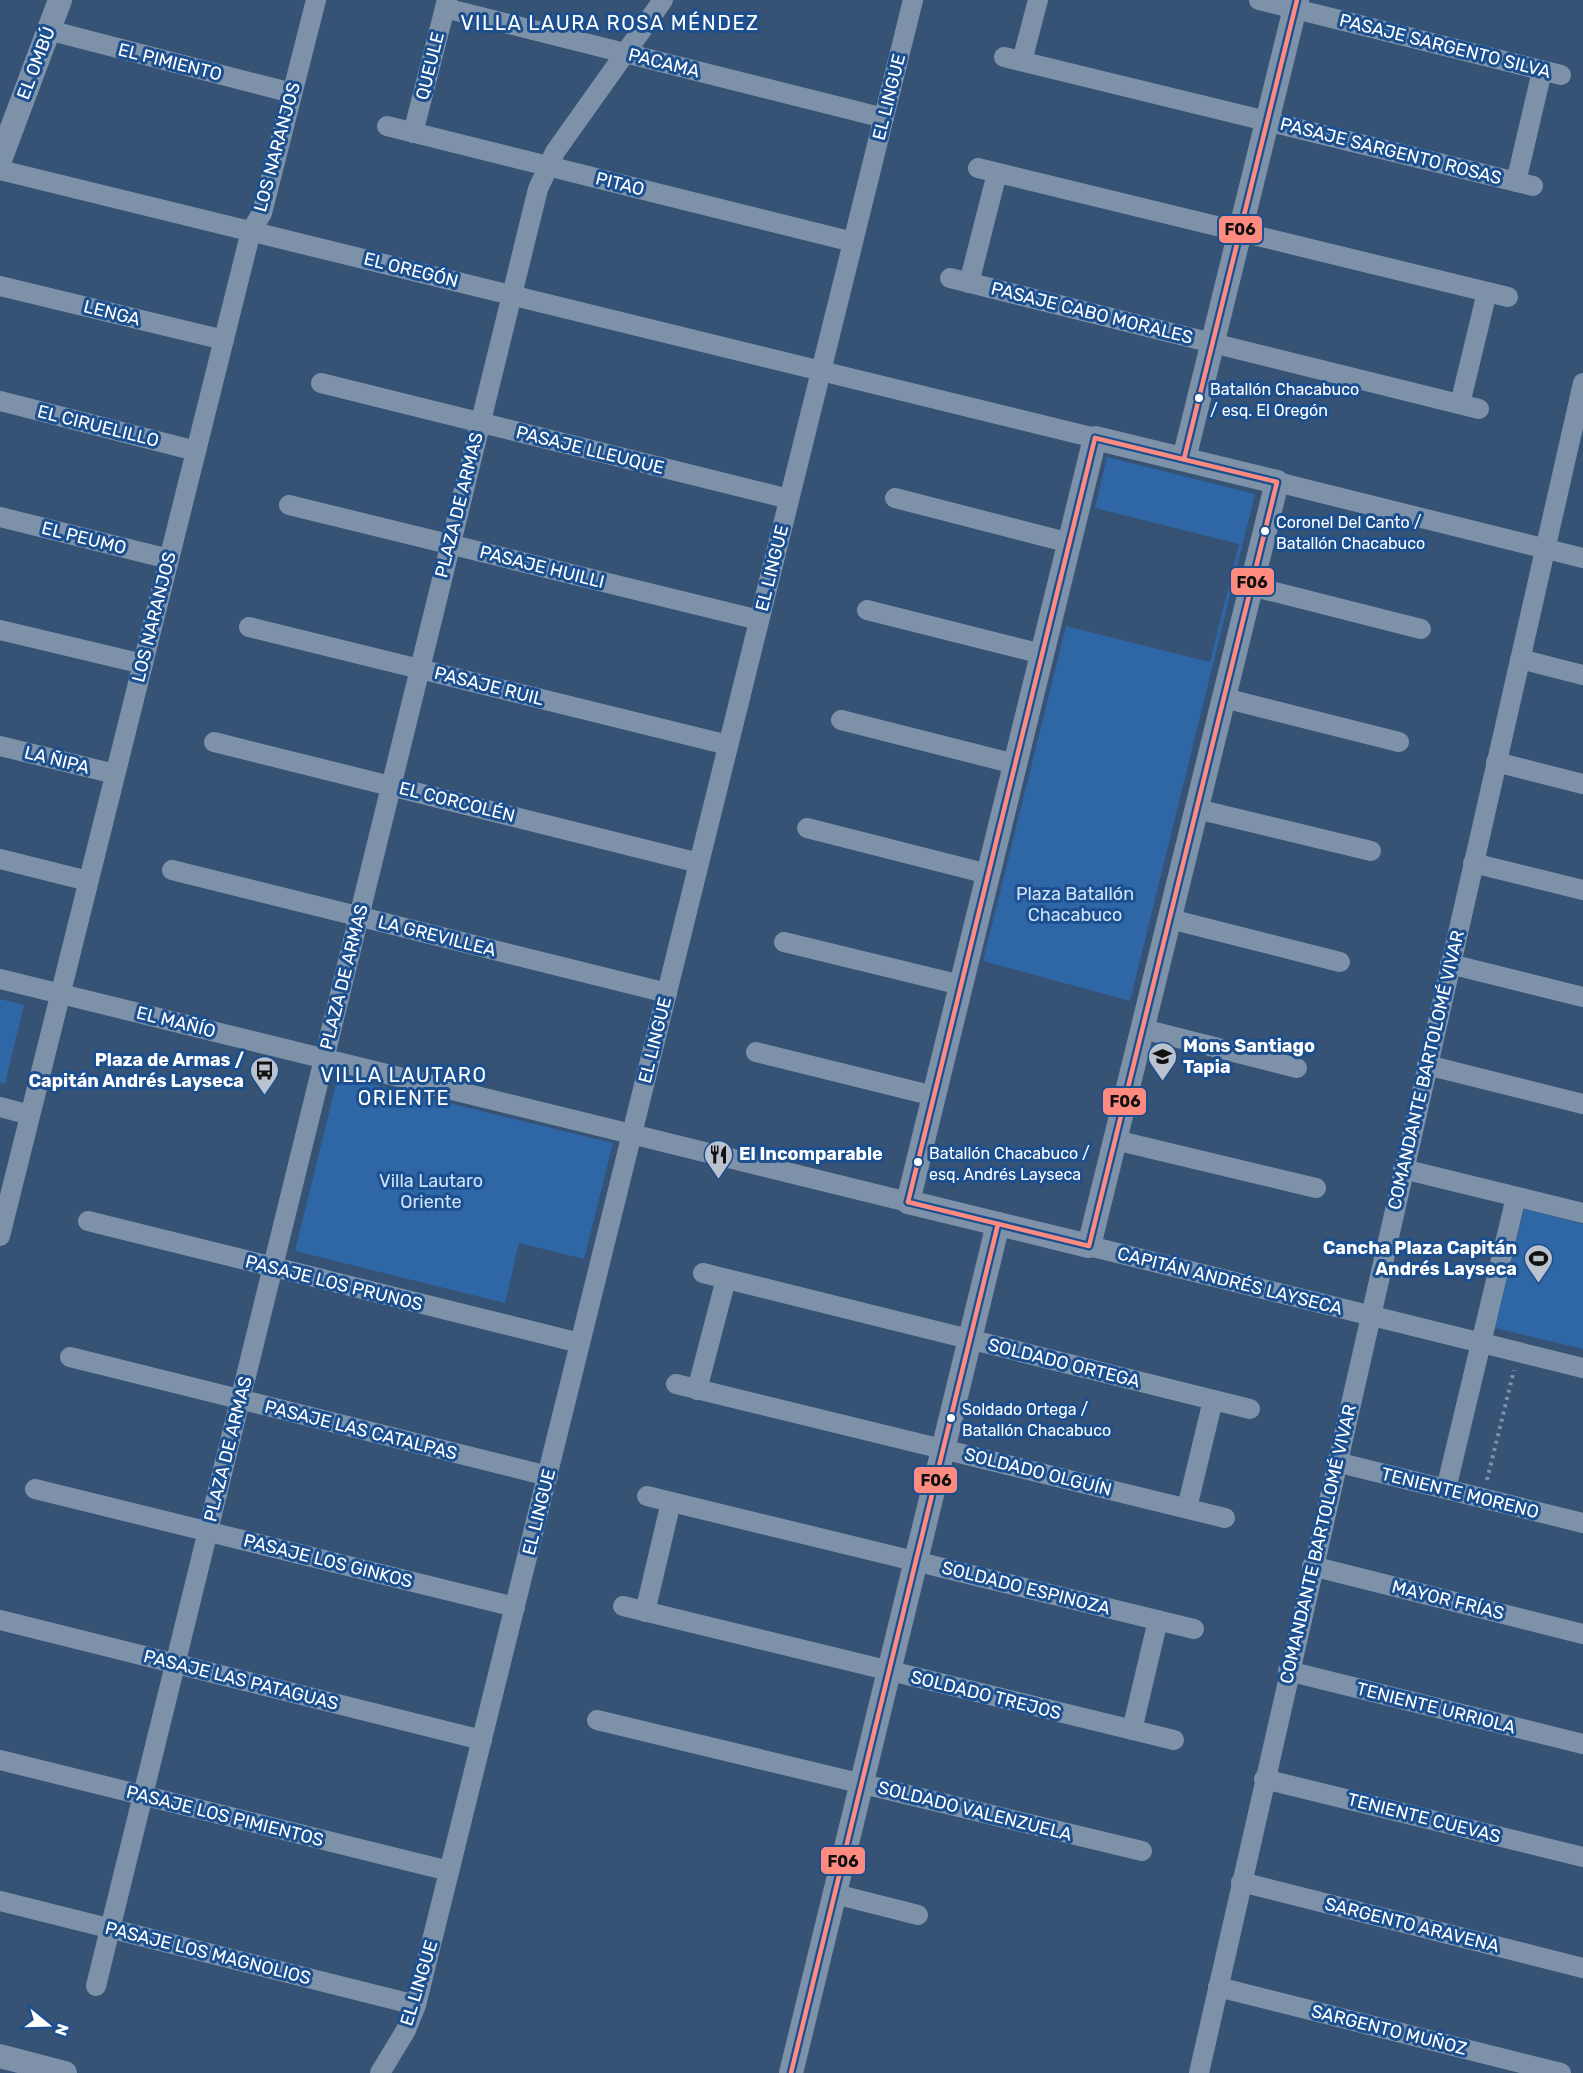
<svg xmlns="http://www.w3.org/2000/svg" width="1583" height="2073" font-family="Rubik,sans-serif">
<rect width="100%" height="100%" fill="#365274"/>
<g fill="#2f66a5">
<path d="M1107,457L1255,494L1130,1001L983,961L1066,626L1210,662L1239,544L1095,508Z"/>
<path d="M0,999L24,1005L5,1084L0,1083Z"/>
<path d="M338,1076L613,1143L584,1259L519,1243L505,1303L295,1251Z"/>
<path d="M1524,1209L1583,1224V1349L1495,1328Z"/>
</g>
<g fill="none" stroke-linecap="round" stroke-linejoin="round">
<path stroke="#7d92a8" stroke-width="4" stroke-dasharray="3 4.5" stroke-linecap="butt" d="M1487,1480L1514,1370"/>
<g stroke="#7d92a8" stroke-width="20">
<path d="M1259,0L1561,75"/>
<path d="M445,8L884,118"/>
<path d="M48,30L292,93"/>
<path d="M1004,57L1533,186"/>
<path d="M1022,61L1038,0"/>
<path d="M387,126L853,242"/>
<path d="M413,133L447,0"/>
<path d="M978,168L1508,297"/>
<path d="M0,170L1095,438"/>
<path d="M1516,182L1542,71"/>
<path d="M950,278L1479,409"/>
<path d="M969,283L997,173"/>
<path d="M0,286L224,340"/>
<path d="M321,383L789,499"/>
<path d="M0,401L196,451"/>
<path d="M1460,404L1487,292"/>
<path d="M1277,482L1583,558"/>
<path d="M895,498L1070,543"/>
<path d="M289,505L759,620"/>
<path d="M0,517L169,559"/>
<path d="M1251,586L1421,629"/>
<path d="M867,610L1042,654"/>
<path d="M249,627L728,745"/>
<path d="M0,630L143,664"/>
<path d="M1520,659L1583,675"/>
<path d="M1224,698L1399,742"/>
<path d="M841,720L1015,764"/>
<path d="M214,742L699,863"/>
<path d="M0,746L115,774"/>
<path d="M1496,762L1583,784"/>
<path d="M1197,809L1371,851"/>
<path d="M807,828L988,874"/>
<path d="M0,859L88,881"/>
<path d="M1473,863L1583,890"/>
<path d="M172,870L667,993"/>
<path d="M1170,919L1340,962"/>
<path d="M784,942L961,985"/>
<path d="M1450,964L1583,997"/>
<path d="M0,979L908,1202"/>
<path d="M1143,1029L1297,1068"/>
<path d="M756,1052L934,1096"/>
<path d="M1427,1065L1583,1104"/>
<path d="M0,1107L30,1115"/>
<path d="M1115,1140L1316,1188"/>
<path d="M1403,1169L1583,1213"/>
<path d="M88,1221L580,1343"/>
<path d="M0,1236L251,231L262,213L316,0"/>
<path d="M1089,1246L1583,1368"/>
<path d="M703,1273L1250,1409"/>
<path d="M70,1357L548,1476"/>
<path d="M676,1384L1225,1518"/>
<path d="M697,1390L726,1279"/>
<path d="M1336,1462L1583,1523"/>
<path d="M35,1489L515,1607"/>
<path d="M1446,1489L1516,1197"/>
<path d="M647,1496L1194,1629"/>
<path d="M1187,1508L1213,1400"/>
<path d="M1312,1566L1583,1634"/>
<path d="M623,1606L1174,1740"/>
<path d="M645,1612L671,1502"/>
<path d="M0,1620L482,1740"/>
<path d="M1288,1671L1583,1744"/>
<path d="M597,1720L1142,1851"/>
<path d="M1132,1730L1158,1620"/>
<path d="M0,1760L449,1871"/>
<path d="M1264,1779L1583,1857"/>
<path d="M1241,1882L1583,1968"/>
<path d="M835,1894L918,1915"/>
<path d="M0,1901L416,2005"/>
<path d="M96,1986L538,189L555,152L663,0"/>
<path d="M1218,1987L1561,2073"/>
<path d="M380,2073L406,2030L416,2005L913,0"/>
<path d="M1199,2073L1583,383"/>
</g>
<g stroke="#7d92a8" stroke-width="24">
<path d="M0,160L60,0"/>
<path d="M1095,438L1277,482L1089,1246L908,1202Z"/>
<path d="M1184,459L1297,0"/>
<path d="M0,2056L65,2073"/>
<path d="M791,2073L998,1224"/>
</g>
<defs>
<g id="bus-1">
<path d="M1184,459L1297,0"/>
<path d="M908,1202L1089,1246L1277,482L1095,438"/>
<path d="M908,1202L1095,438"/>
<path d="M791,2073L998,1224"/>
</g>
</defs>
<use href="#bus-1" stroke="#1b4f8f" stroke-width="9"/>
<use href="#bus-1" stroke="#ff8b80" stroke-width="4.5"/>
</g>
<defs>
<symbol id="school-pin" viewBox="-11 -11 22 30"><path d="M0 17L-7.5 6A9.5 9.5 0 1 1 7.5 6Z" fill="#b9c2ce" stroke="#1b4f8f"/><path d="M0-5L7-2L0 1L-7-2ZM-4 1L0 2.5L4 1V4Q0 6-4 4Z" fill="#111"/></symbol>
<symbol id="bus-pin" viewBox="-11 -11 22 30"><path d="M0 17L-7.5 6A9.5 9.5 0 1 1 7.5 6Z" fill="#b9c2ce" stroke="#1b4f8f"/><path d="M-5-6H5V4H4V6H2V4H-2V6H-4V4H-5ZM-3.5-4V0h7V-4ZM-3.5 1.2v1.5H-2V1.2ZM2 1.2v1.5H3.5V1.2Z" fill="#111"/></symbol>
<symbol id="restaurant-pin" viewBox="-11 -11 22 30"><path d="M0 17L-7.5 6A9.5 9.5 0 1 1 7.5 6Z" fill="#b9c2ce" stroke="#1b4f8f"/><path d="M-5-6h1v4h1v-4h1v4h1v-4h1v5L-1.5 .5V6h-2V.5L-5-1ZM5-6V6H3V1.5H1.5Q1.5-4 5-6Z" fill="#111"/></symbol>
<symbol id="stadium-pin" viewBox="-11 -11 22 30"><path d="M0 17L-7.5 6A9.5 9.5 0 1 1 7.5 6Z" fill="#b9c2ce" stroke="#1b4f8f"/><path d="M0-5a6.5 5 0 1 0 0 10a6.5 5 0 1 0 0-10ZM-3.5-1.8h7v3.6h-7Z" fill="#111"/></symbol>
</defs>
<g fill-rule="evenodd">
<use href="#school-pin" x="1146" y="1040" width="33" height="45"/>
<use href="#bus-pin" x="248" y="1054" width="33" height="45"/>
<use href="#restaurant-pin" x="702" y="1138" width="33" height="45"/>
<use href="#stadium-pin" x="1522" y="1242" width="33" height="45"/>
</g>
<g fill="#fff" stroke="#1b4f8f" stroke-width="2">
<circle cx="1199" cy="398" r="5"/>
<circle cx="1265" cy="531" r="5"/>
<circle cx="918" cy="1162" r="5"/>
<circle cx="951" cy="1418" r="5"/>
</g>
<g text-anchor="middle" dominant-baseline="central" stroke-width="6" stroke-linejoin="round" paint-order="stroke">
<g font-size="16" fill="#fff" stroke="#1b4f8f" text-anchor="start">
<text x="1210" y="389">Batallón Chacabuco<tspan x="1210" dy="21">/ esq. El Oregón</tspan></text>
<text x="1276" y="522">Coronel Del Canto /<tspan x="1276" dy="21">Batallón Chacabuco</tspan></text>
<text x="929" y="1153">Batallón Chacabuco /<tspan x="929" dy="21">esq. Andrés Layseca</tspan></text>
<text x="962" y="1409">Soldado Ortega /<tspan x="962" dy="21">Batallón Chacabuco</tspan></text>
</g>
<g font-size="18" fill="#fff" stroke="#1b4f8f">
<text transform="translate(1445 46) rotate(14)">PASAJE SARGENTO SILVA</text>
<text transform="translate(170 62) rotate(14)">EL PIMIENTO</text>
<text transform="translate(36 63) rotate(-69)">EL OMBÚ</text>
<text transform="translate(664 63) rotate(14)">PACAMA</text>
<text transform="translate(430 66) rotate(-76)">QUEULE</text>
<text transform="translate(889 97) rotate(-76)">EL LINGUE</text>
<text transform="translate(277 147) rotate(-75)">LOS NARANJOS</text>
<text transform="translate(1391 151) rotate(14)">PASAJE SARGENTO ROSAS</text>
<text transform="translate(620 184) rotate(14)">PITAO</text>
<text transform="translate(411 270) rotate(14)">EL OREGÓN</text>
<text transform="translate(112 313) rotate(14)">LENGA</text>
<text transform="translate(1092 313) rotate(14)">PASAJE CABO MORALES</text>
<text transform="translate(98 426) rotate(14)">EL CIRUELILLO</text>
<text transform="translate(590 450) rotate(14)">PASAJE LLEUQUE</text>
<text transform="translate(459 505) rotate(-76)">PLAZA DE ARMAS</text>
<text transform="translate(84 538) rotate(14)">EL PEUMO</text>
<text transform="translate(542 567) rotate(14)">PASAJE HUILLI</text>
<text transform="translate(772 568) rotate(-76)">EL LINGUE</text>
<text transform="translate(154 617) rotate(-76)">LOS NARANJOS</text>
<text transform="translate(489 686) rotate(14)">PASAJE RUIL</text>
<text transform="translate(57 760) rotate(14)">LA ÑIPA</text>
<text transform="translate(457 802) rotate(14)">EL CORCOLÉN</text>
<text transform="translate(437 936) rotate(14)">LA GREVILLEA</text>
<text transform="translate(344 977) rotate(-76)">PLAZA DE ARMAS</text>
<text transform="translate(176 1022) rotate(14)">EL MAÑÍO</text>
<text transform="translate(655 1040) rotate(-76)">EL LINGUE</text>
<text transform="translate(1426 1070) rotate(-77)">COMANDANTE BARTOLOMÉ VIVAR</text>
<text transform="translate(1230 1281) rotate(14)">CAPITÁN ANDRÉS LAYSECA</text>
<text transform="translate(334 1283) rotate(14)">PASAJE LOS PRUNOS</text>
<text transform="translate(1064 1363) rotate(14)">SOLDADO ORTEGA</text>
<text transform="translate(361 1430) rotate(14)">PASAJE LAS CATALPAS</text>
<text transform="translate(228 1449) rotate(-76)">PLAZA DE ARMAS</text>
<text transform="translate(1038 1472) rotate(14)">SOLDADO OLGUÍN</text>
<text transform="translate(1460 1493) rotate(14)">TENIENTE MORENO</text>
<text transform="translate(539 1512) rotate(-76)">EL LINGUE</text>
<text transform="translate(1318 1544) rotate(-77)">COMANDANTE BARTOLOMÉ VIVAR</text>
<text transform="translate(328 1561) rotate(14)">PASAJE LOS GINKOS</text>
<text transform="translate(1026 1588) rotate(14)">SOLDADO ESPINOZA</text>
<text transform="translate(1448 1600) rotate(14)">MAYOR FRÍAS</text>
<text transform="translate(241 1680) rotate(14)">PASAJE LAS PATAGUAS</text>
<text transform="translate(986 1695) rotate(14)">SOLDADO TREJOS</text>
<text transform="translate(1436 1708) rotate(14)">TENIENTE URRIOLA</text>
<text transform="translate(975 1811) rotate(14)">SOLDADO VALENZUELA</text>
<text transform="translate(225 1816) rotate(14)">PASAJE LOS PIMIENTOS</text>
<text transform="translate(1424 1818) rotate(14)">TENIENTE CUEVAS</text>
<text transform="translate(1412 1925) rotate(14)">SARGENTO ARAVENA</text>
<text transform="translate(208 1953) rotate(14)">PASAJE LOS MAGNOLIOS</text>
<text transform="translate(419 1983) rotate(-73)">EL LINGUE</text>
<text transform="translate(1389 2030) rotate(14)">SARGENTO MUÑOZ</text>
</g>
<g font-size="18" fill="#cfe3fa" stroke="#1b4f8f">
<text x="1075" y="894">Plaza Batallón<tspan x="1075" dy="21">Chacabuco</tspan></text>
<text x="431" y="1181">Villa Lautaro<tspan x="431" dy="21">Oriente</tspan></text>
</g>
<g font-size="18" font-weight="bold" fill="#fff" stroke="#1b4f8f" text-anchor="start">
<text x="1183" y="1046">Mons Santiago<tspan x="1183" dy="21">Tapia</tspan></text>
<text x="244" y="1060" text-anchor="end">Plaza de Armas /<tspan x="244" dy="21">Capitán Andrés Layseca</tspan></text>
<text x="739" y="1154">El Incomparable</text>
<text x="1517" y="1248" text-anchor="end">Cancha Plaza Capitán<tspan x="1517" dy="21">Andrés Layseca</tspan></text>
</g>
<g font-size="20" letter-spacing="1.5" fill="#fff" stroke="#1b4f8f">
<text x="610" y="23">VILLA LAURA ROSA MÉNDEZ</text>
<text x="404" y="1075">VILLA LAUTARO<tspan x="404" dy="23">ORIENTE</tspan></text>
</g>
</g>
<g stroke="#1b4f8f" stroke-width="2">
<rect x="1218" y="215" width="45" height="29" rx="6" fill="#ff8b80"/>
<rect x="1230" y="567" width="45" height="29" rx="6" fill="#ff8b80"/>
<rect x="1102" y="1087" width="45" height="29" rx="6" fill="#ff8b80"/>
<rect x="913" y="1466" width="45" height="28" rx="6" fill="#ff8b80"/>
<rect x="820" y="1846" width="46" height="29" rx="6" fill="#ff8b80"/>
</g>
<g font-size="16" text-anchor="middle" font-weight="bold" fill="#111">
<text x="1240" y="235">F06</text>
<text x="1252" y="588">F06</text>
<text x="1125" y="1107">F06</text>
<text x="936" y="1486">F06</text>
<text x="843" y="1867">F06</text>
</g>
<g transform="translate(48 2025) rotate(109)" stroke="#1b4f8f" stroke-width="4.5" paint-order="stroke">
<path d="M0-4.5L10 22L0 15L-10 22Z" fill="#ffffff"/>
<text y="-9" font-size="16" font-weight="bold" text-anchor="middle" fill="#ffffff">N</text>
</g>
</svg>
